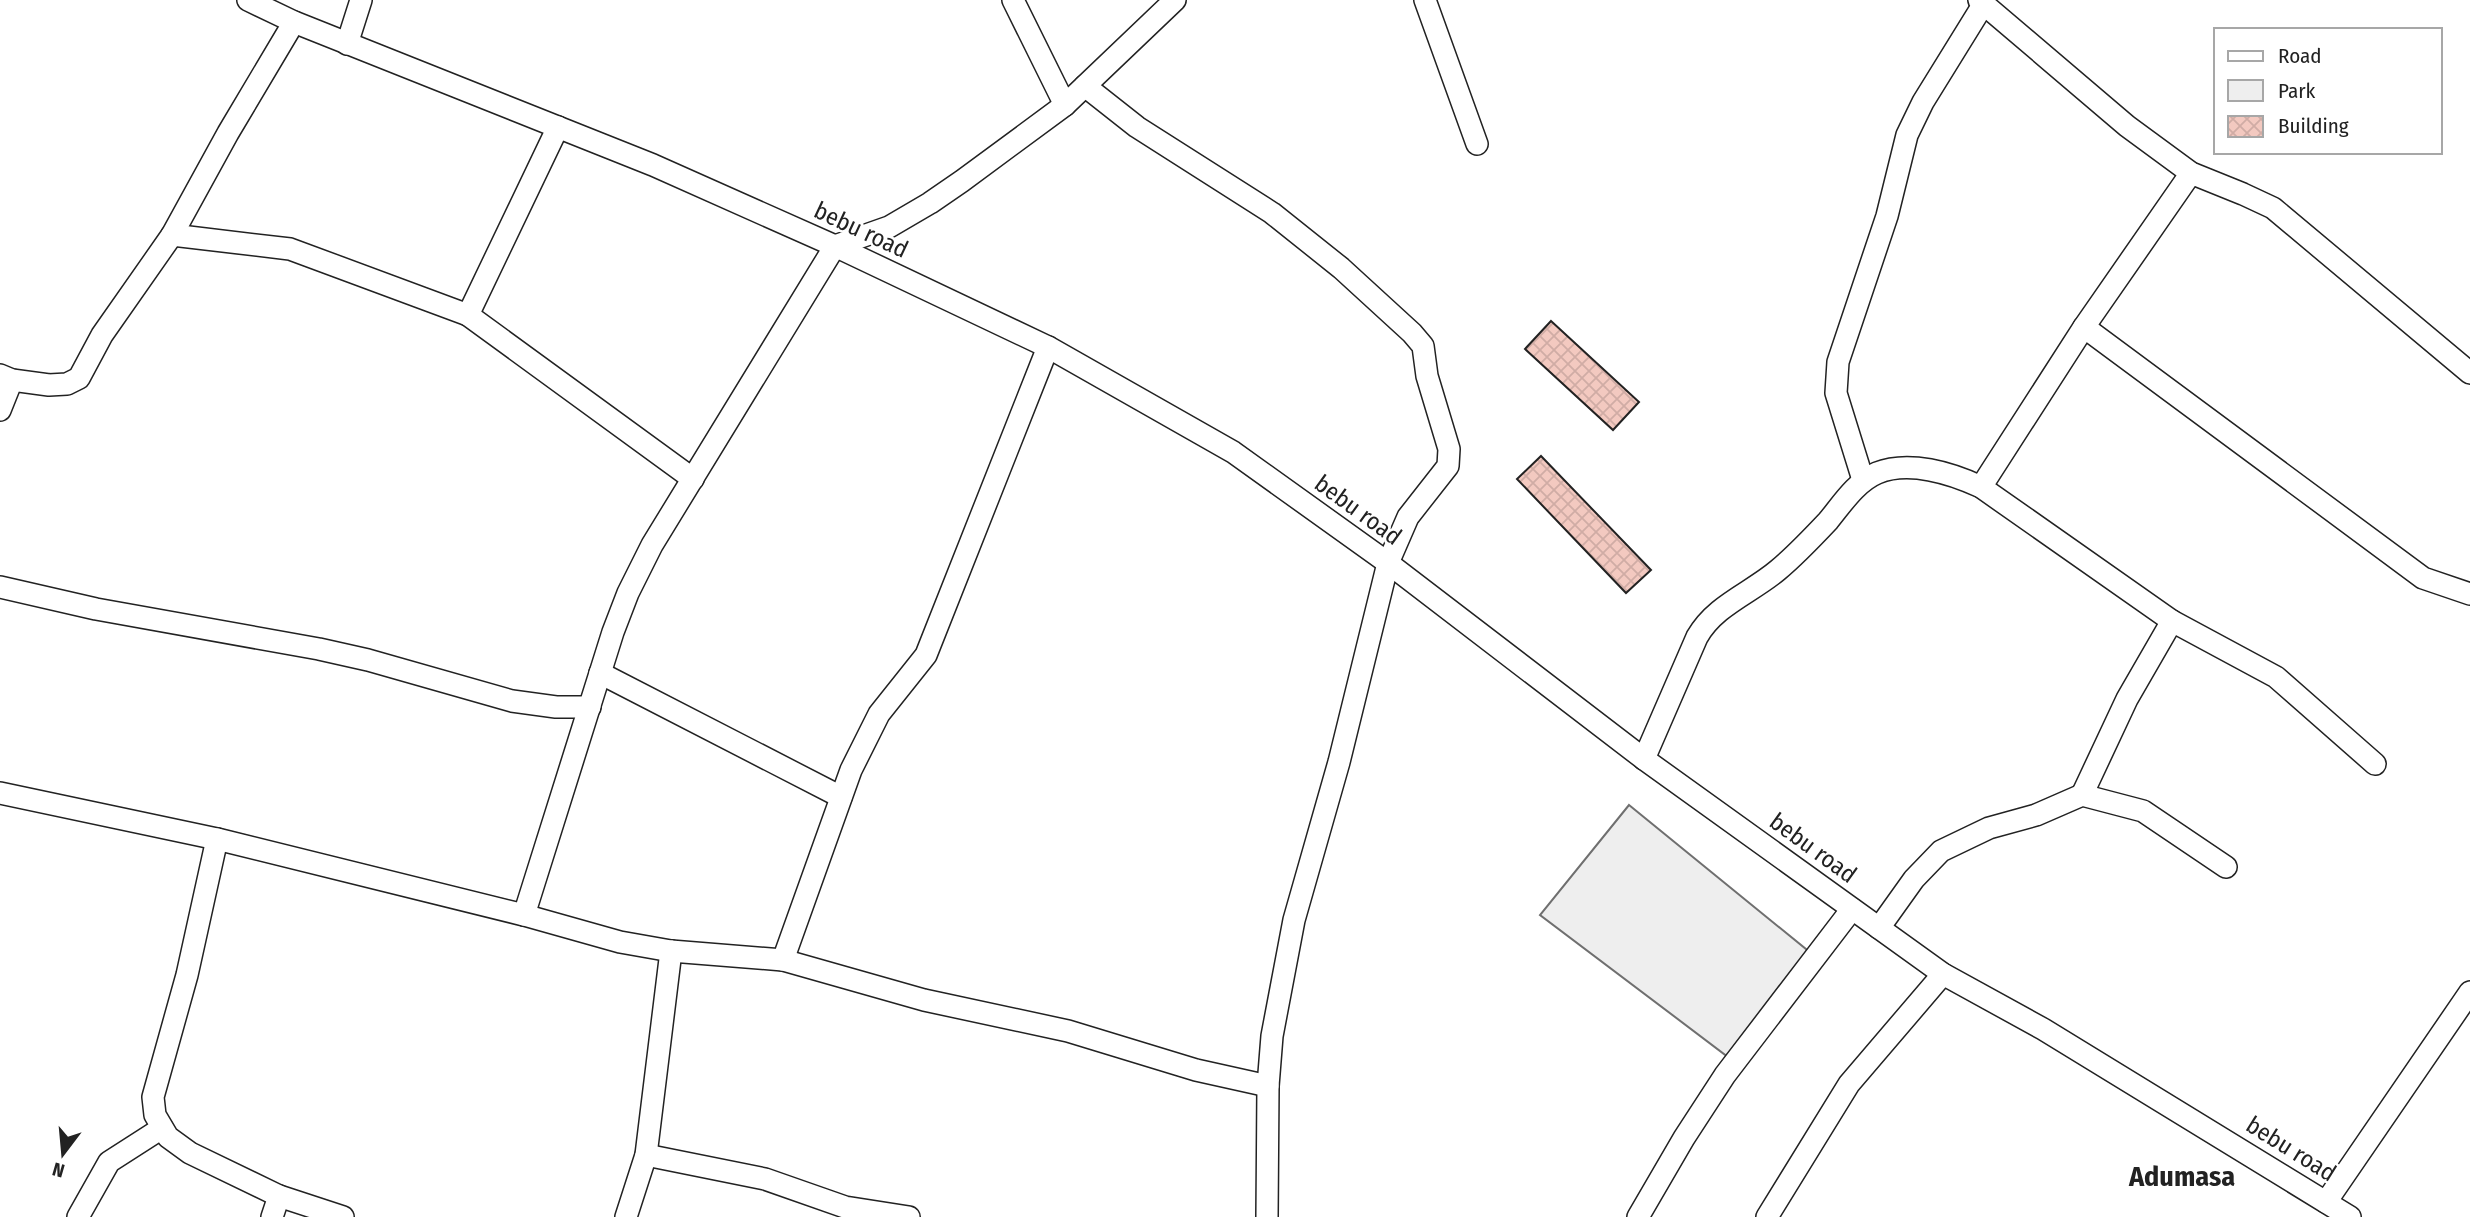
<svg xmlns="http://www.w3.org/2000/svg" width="2470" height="1217" font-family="'Fira Sans Condensed',sans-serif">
<defs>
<pattern id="building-cross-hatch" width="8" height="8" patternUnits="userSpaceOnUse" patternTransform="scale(1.75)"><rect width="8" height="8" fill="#f3c9c0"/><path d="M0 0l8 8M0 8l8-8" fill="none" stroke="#d0aca5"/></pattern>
</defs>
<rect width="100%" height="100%" fill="#fff"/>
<path fill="#eee" stroke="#6f6f6f" stroke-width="2" d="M1629,805L1812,954L1728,1057L1540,915Z"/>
<g fill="url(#building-cross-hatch)" stroke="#222" stroke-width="2">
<path d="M1551,321L1639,402L1613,430L1525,349Z"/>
<path d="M1541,456L1651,570L1626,593L1517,479Z"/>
</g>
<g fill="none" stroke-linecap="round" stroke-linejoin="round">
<defs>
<g id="minor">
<path d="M248,0L294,22L653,165L835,246L1048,347L1233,452L1388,563L1644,759L1943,974L2043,1029L2350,1217"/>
<path d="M1013,0L1065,105"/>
<path d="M1425,0L1477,144"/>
<path d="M1979,0L2127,126L2191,173L2243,194L2273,208L2470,373"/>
<path d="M347,44L361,0"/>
<path d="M1085,86L1137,127L1272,213L1341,268L1412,333L1423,346L1427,376L1449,449L1448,466L1408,517L1388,563L1339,762L1294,920L1272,1036L1268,1086L1267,1217"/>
<path d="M172,235L290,249L468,315L558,127"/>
<path d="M468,315L693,479"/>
<path d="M2084,327L2423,578L2470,594"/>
<path d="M0,375L12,380L49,385L67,384L79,378L102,335L172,235L228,133L294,22"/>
<path d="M0,410L12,380"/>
<path d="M1863,480L1836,393L1838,362L1887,216L1907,135L1923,102L1983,5"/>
<path d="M1981,487L2084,327L2191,173"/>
<path d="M0,587L96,609L319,649L368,660L512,701L556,707H590"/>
<path d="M600,673L841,797"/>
<path d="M1644,759L1697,637C1715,605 1751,593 1778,570C1796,555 1812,538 1828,521C1842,504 1856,482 1877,473C1909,460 1951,473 1981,487L2172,621L2276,677L2375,764"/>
<path d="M0,793L217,839L524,915L613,632L628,593L652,545L835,246L889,227L930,203L962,181L1065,105L1175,0"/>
<path d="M2082,795L2127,699L2172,621"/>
<path d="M217,839L187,975L153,1097L155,1115L168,1137L190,1153L279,1196L343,1217"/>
<path d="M524,915L620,942L671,951L783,960L924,1000L1068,1031L1196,1070L1268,1086"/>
<path d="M1879,928L1914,879L1941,851L1989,828L2036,815L2082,795L2143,811L2226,867"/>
<path d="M783,960L851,770L879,714L926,655L1048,347"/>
<path d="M646,1155L765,1179L845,1207L909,1217"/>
<path d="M2326,1202L2470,992"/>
<path d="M78,1217L109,1162L162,1128"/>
<path d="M272,1217L279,1196"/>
<path d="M626,1217L646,1155L671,951"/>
<path d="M1638,1217L1684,1138L1725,1075L1852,909"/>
<path d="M1767,1217L1849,1084L1943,974"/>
</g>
</defs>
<use href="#minor" stroke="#222" stroke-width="24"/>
<use href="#minor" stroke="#fff" stroke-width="21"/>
</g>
<g text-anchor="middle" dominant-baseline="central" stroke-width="5" stroke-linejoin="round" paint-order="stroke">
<g font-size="24" fill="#222" stroke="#fff">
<text transform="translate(861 230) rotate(25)">bebu road</text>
<text transform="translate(1358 510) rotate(36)">bebu road</text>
<text transform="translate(1813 848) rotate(36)">bebu road</text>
<text transform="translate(2291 1149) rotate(32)">bebu road</text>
</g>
<g font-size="28" font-weight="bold" fill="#222" stroke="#fff">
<text x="2182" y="1176">Adumasa</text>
</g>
</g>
<rect x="2214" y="28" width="228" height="126" fill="#ffffff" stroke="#a7a7a7" stroke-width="2"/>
<rect x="2228" y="51" width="35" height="10" fill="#ffffff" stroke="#a7a7a7" stroke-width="2"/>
<text x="2278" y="63" font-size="21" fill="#222222">Road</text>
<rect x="2228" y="80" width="35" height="21" fill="#eeeeee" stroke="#a7a7a7" stroke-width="2"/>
<text x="2278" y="98" font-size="21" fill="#222222">Park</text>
<rect x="2228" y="116" width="35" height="21" fill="url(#building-cross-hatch)" stroke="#a7a7a7" stroke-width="2"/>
<text x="2278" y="133" font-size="21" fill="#222222">Building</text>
<g transform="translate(63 1154) rotate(196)" stroke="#ffffff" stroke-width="5" paint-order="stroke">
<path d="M0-5L12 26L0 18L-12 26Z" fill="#222222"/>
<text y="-10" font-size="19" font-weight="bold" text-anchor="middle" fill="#222222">N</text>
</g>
</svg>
